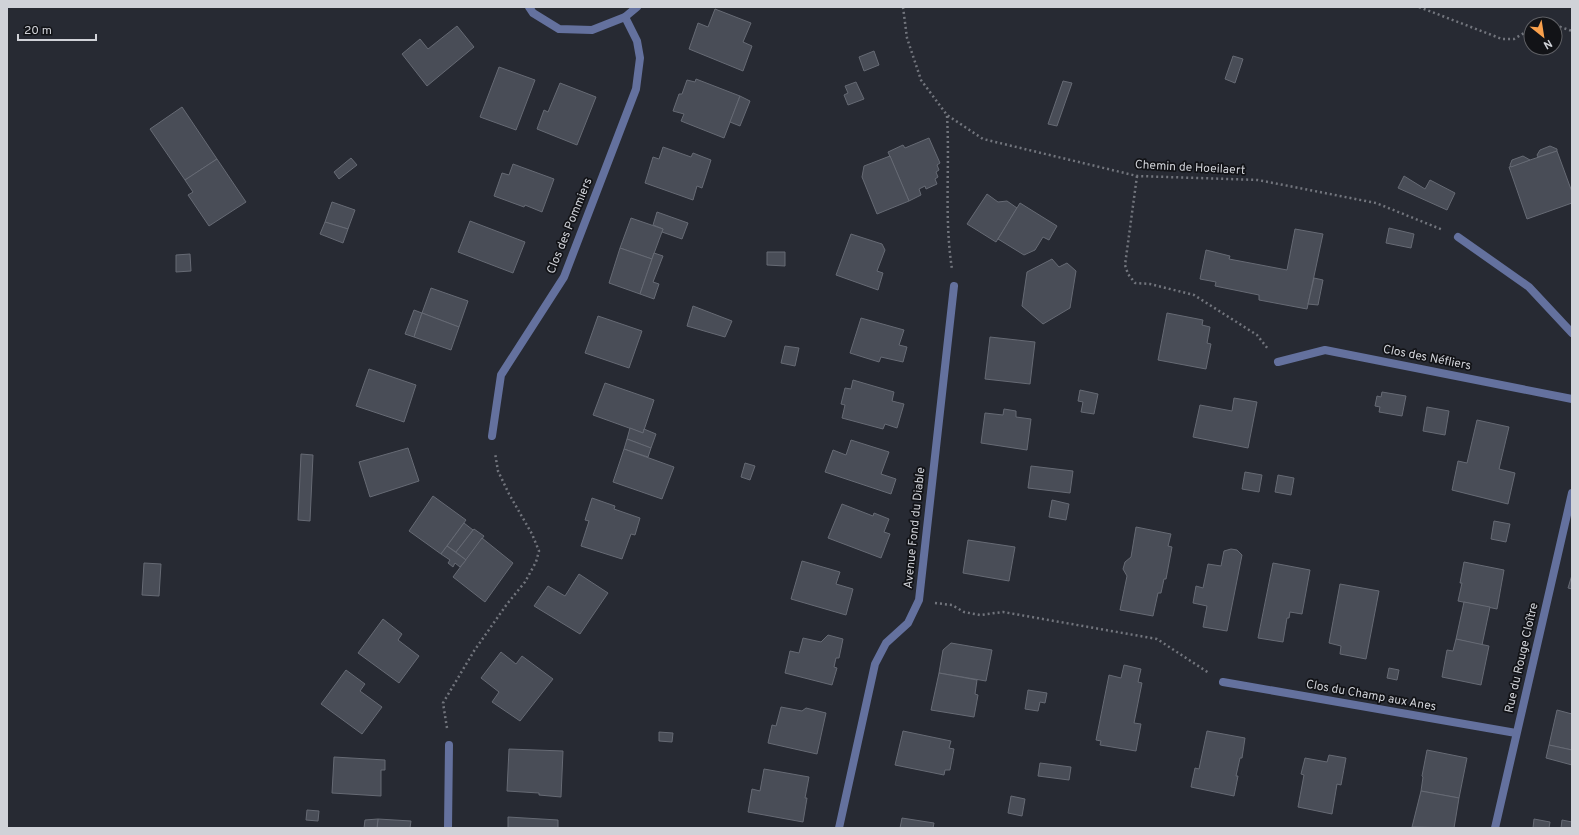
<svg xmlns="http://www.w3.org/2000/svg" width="1579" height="835" font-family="Overpass,sans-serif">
<rect width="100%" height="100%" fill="#272a33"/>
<g fill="#494d57" stroke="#666a74">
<path d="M715,9L751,23L743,42L752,46L743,71L689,49L698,23L708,27Z"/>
<path d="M457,26L474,47L427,86L402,54L420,39L428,49Z"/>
<path d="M874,51L879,65L864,71L859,57Z"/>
<path d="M1233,56L1243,59L1235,83L1225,79Z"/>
<path d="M499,67L535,80L516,130L480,117Z"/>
<path d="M696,79L740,96L724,138L681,121L684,114L673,111L679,94H682L687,80L695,82Z"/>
<path d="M1063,81L1072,83L1057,126L1048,124Z"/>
<path d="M856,82L864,99L848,105L844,95L848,93L845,86Z"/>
<path d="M560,83L596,97L577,145L537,129L544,110L548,112Z"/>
<path d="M740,96L750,101L740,126L730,122Z"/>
<path d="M182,107L217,159L185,180L150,129Z"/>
<path d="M929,138L940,163L937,165L939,170L936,172L938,177L935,179L937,184L926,189L925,186L919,189L921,195L909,201L888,152L903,145L905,148Z"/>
<path d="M1550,146L1557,149V151L1538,157L1537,155L1540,150Z"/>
<path d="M663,147L691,157L693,153L711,160L702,188L697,186L693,200L645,183L653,157L659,159Z"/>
<path d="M1557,151L1572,192V203L1527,219L1509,167Z"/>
<path d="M890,156L909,201L877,214L862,177L864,166Z"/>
<path d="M1523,156L1530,160L1511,167L1510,165L1512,160Z"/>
<path d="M351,158L357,165L339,179L334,172Z"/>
<path d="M217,159L246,202L209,226L188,195L193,192L185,180Z"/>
<path d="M513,164L554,179L542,212L525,205L524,207L494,196L502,173L509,175Z"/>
<path d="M1404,176L1425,189L1430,180L1455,193L1447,210L1398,188Z"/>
<path d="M987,194L998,202L1007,201L1017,208L996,242L967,224Z"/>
<path d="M332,202L355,210L348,229L325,222Z"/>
<path d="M1020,203L1057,226L1049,240L1043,237L1035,250L1024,255L998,239Z"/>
<path d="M657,212L688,223L682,239L662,232L663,229L653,225Z"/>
<path d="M631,218L663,229L652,259L620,248Z"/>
<path d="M470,221L525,242L513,273L458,252Z"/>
<path d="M325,222L348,229L343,243L320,234Z"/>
<path d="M1389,228L1414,234L1411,248L1386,243Z"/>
<path d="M1295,229L1323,234L1307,309L1259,300V295L1215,286L1216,282L1200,279L1206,250L1230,256L1229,259L1287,270Z"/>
<path d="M851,234L882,244L885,250L877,271L883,273L878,290L836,275Z"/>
<path d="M620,248L652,259L640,294L609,283Z"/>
<path d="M767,252H785V266L767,265Z"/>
<path d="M654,253L663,256L653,282L659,284L654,299L640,294Z"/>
<path d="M190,254L191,271L176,272V255Z"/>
<path d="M1052,259L1059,267L1067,263L1076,271L1070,308L1043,324L1022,306L1027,272Z"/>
<path d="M1314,278L1323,280L1318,305L1308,304Z"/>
<path d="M431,288L468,301L459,327L422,313Z"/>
<path d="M693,306L732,321L725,337L687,326Z"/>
<path d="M414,310L422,313L414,337L405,334Z"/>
<path d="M422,313L459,327L451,350L414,337Z"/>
<path d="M1167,313L1203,320L1202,325L1210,327L1207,343L1211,344L1206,369L1158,360Z"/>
<path d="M598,316L642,331L629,368L585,353Z"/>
<path d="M861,318L904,330L899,345L907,347L903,362L881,357L879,362L850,353Z"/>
<path d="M990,337L1035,342L1030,384L985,379Z"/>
<path d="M785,346L799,348L795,366L781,363Z"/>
<path d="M369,369L416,385L404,422L356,406Z"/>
<path d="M853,380L894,392L892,401L904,404L897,428L885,424L883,429L842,418L845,405L841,404L845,388L851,389Z"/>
<path d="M605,383L654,400L643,433L593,415Z"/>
<path d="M1080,390L1098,394L1094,414L1081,412L1083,402L1078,401Z"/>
<path d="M1382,392L1406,396L1402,416L1379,412L1380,407L1375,406L1377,396L1381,397Z"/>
<path d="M1234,398L1257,402L1248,448L1193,437L1200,405L1232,411Z"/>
<path d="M1427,407L1449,411L1445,435L1423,431Z"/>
<path d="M1004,409L1016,411V417L1031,419L1027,450L981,443L985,413L1003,415Z"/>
<path d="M1477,420L1509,427L1499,469L1515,473L1508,504L1452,490L1458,461L1467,463Z"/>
<path d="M630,428L643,433L644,429L656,434L651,448L627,439Z"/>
<path d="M627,439L651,448L648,457L624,449Z"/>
<path d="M851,440L889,452L881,474L896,479L891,494L825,472L833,450L846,455Z"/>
<path d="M408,448L419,481L370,497L359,462Z"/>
<path d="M624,449L674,467L662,499L613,482Z"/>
<path d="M301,454L313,455L310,521L298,520Z"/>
<path d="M745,463L755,466L750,480L741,477Z"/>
<path d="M1031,466L1073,471L1070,493L1028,488Z"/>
<path d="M1245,472L1262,475L1259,492L1242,489Z"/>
<path d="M1278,475L1294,478L1291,495L1275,492Z"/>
<path d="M433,496L466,520L441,554L409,531Z"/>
<path d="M592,498L615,506L614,509L640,518L635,535L631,534L622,559L581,546L589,521L585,520Z"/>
<path d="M1052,500L1069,504L1066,520L1049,517Z"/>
<path d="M842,504L873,516L874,513L889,519L884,532L890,534L881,558L828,538Z"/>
<path d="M1494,521L1510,524L1506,542L1491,539Z"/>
<path d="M464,523L473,530L456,552L447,546Z"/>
<path d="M1136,527L1171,534L1168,546L1172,547L1166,579H1164L1161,593H1158L1153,616L1120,610L1127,576L1123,569L1125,562L1131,557Z"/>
<path d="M474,529L484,536L466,560L456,552Z"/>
<path d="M482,538L513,563L485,602L453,577Z"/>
<path d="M968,540L1015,547L1009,581L963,573Z"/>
<path d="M447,546L466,560L460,567L455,563L453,567L448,563L450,560L441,554Z"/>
<path d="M1231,549L1237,550L1242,555L1227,631L1203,627L1207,606L1193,603L1196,586L1203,588L1208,564L1221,566L1224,551Z"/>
<path d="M802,561L840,572L836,584L853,589L846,615L791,599Z"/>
<path d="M1464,562L1504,570L1497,609L1458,601L1462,583H1460Z"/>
<path d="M144,563L161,564L159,596L142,595Z"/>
<path d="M1273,563L1310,570L1302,614L1290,612L1289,618H1287L1283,642L1258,638Z"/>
<path d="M579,574L608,593L580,634L534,606L548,586L565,596Z"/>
<path d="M1572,575V589L1568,588Z"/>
<path d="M1340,584L1379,591L1366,659L1340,654L1341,646L1329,643Z"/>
<path d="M1464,602L1490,607L1482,645L1456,639Z"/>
<path d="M383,619L402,634L398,640L419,656L399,683L358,653Z"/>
<path d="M828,635L843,639L839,658H836L834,667L837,668L832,685L785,673L790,651L799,653L803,638L821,642Z"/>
<path d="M1456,639L1489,646L1481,685L1442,677L1447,650L1453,651Z"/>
<path d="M951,643L992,650L986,681L939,673L943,650Z"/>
<path d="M501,652L516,664L522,656L553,679L520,721L492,702L499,692L481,678Z"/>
<path d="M1124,665L1141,669L1138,682L1142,683L1134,723L1141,724L1136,751L1100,745L1101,741L1096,740L1109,675L1121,678Z"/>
<path d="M1389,668L1399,670L1397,680L1387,678Z"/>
<path d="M346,670L365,684L360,691L382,707L362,734L321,704Z"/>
<path d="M939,673L977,680L975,694L978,695L974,717L931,710Z"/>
<path d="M1028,690L1047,693L1045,703L1040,702L1038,711L1025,709Z"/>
<path d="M781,707L802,711L806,708L826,713L817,754L768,743L772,725L776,726Z"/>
<path d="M1557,710L1572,714V750L1549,745Z"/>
<path d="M903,731L951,741L949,748L954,749L950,770H945L944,775L895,765Z"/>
<path d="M1207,731L1245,738L1242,758H1240L1236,776H1238L1234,796L1191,787L1195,768L1199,769Z"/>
<path d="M659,732L673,733L672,742L659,741Z"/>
<path d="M1549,745L1572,750V765L1546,758Z"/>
<path d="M509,749L563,751L561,797L539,795V793L507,791Z"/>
<path d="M1427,750L1467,758L1459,798L1421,791L1423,777L1422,776Z"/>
<path d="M1329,755L1346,758L1341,785L1337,784L1332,814L1298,807L1304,775L1301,774L1305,758L1327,762Z"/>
<path d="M334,757L385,760V770H381V796L332,793Z"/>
<path d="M1040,763L1071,767L1069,780L1038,776Z"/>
<path d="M764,769L809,777L805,798H807L803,822L748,812L752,789L760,791Z"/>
<path d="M1421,791L1459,798L1454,828L1412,827Z"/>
<path d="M1011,796L1025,799L1022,816L1008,813Z"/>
<path d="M307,810L319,811L318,821L306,820Z"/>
<path d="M508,817L558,820V828H508Z"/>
<path d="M902,818L934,823L933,828H900Z"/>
<path d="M378,819L411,821L410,828H377Z"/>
<path d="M378,819L377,828H364L365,820Z"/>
<path d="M1534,819L1550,822L1549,828H1533Z"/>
<path d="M1562,820L1572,822V828H1561Z"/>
</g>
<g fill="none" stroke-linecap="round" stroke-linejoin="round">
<g stroke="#72757d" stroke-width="2.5" stroke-dasharray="2 3" stroke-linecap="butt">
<path d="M903,7L907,38L921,80L947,115L983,139L1137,176L1258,180L1376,203L1443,230"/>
<path d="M1419,7L1502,39H1514L1531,29"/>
<path d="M1539,24L1549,23L1553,24"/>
<path d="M1555,25L1572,31"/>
<path d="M947,116C950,167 944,218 952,269"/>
<path d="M1137,176L1125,265L1128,274L1135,283L1150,284L1194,295L1257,335L1268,349"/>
<path d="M935,603L952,605L964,612L980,615L1003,612L1157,639L1209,673"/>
<path d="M447,728L443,703L474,651L507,604L525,582L536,562L539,551L532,534L509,494L498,471L495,453"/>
</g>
<path stroke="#64719e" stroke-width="8" d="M1458,237L1529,287L1572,333"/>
<g stroke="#64719e" stroke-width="8">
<path d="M529,7L533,13L559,29L592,30L625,17L637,7"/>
<path d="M1278,362L1325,350L1572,399"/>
<path d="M492,436L501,375L564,277L636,89L640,58L637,41L625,17"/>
<path d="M1223,682L1516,733"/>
<path d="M448,828L449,745"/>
<path d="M839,828L875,664L886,643L908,623L919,600L954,286"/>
<path d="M1495,828L1572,493"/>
</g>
</g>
<g text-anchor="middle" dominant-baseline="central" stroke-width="3.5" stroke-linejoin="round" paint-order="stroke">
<g font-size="12" fill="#d0d2d8" stroke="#121317">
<text transform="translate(1190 168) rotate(3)">Chemin de Hoeilaert</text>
<text transform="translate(570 226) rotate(-68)">Clos des Pommiers</text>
<text transform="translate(1427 358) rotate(11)">Clos des Néfliers</text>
<text transform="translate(915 528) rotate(-84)">Avenue Fond du Diable</text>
<text transform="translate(1522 658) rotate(-77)">Rue du Rouge Cloître</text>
<text transform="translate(1371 696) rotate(10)">Clos du Champ aux Anes</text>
</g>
</g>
<rect width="1579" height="835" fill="none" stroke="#d0d2d8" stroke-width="16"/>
<g transform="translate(1543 36) rotate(150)"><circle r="19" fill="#121317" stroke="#5e5f64"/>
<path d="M0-3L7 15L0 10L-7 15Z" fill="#f9a04c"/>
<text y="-6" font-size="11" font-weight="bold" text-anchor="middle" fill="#d0d2d8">N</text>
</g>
<path d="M18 34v6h78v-6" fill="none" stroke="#d0d2d8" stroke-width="2"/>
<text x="24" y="34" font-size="12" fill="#d0d2d8" stroke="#121317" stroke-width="3" paint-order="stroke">20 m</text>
</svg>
